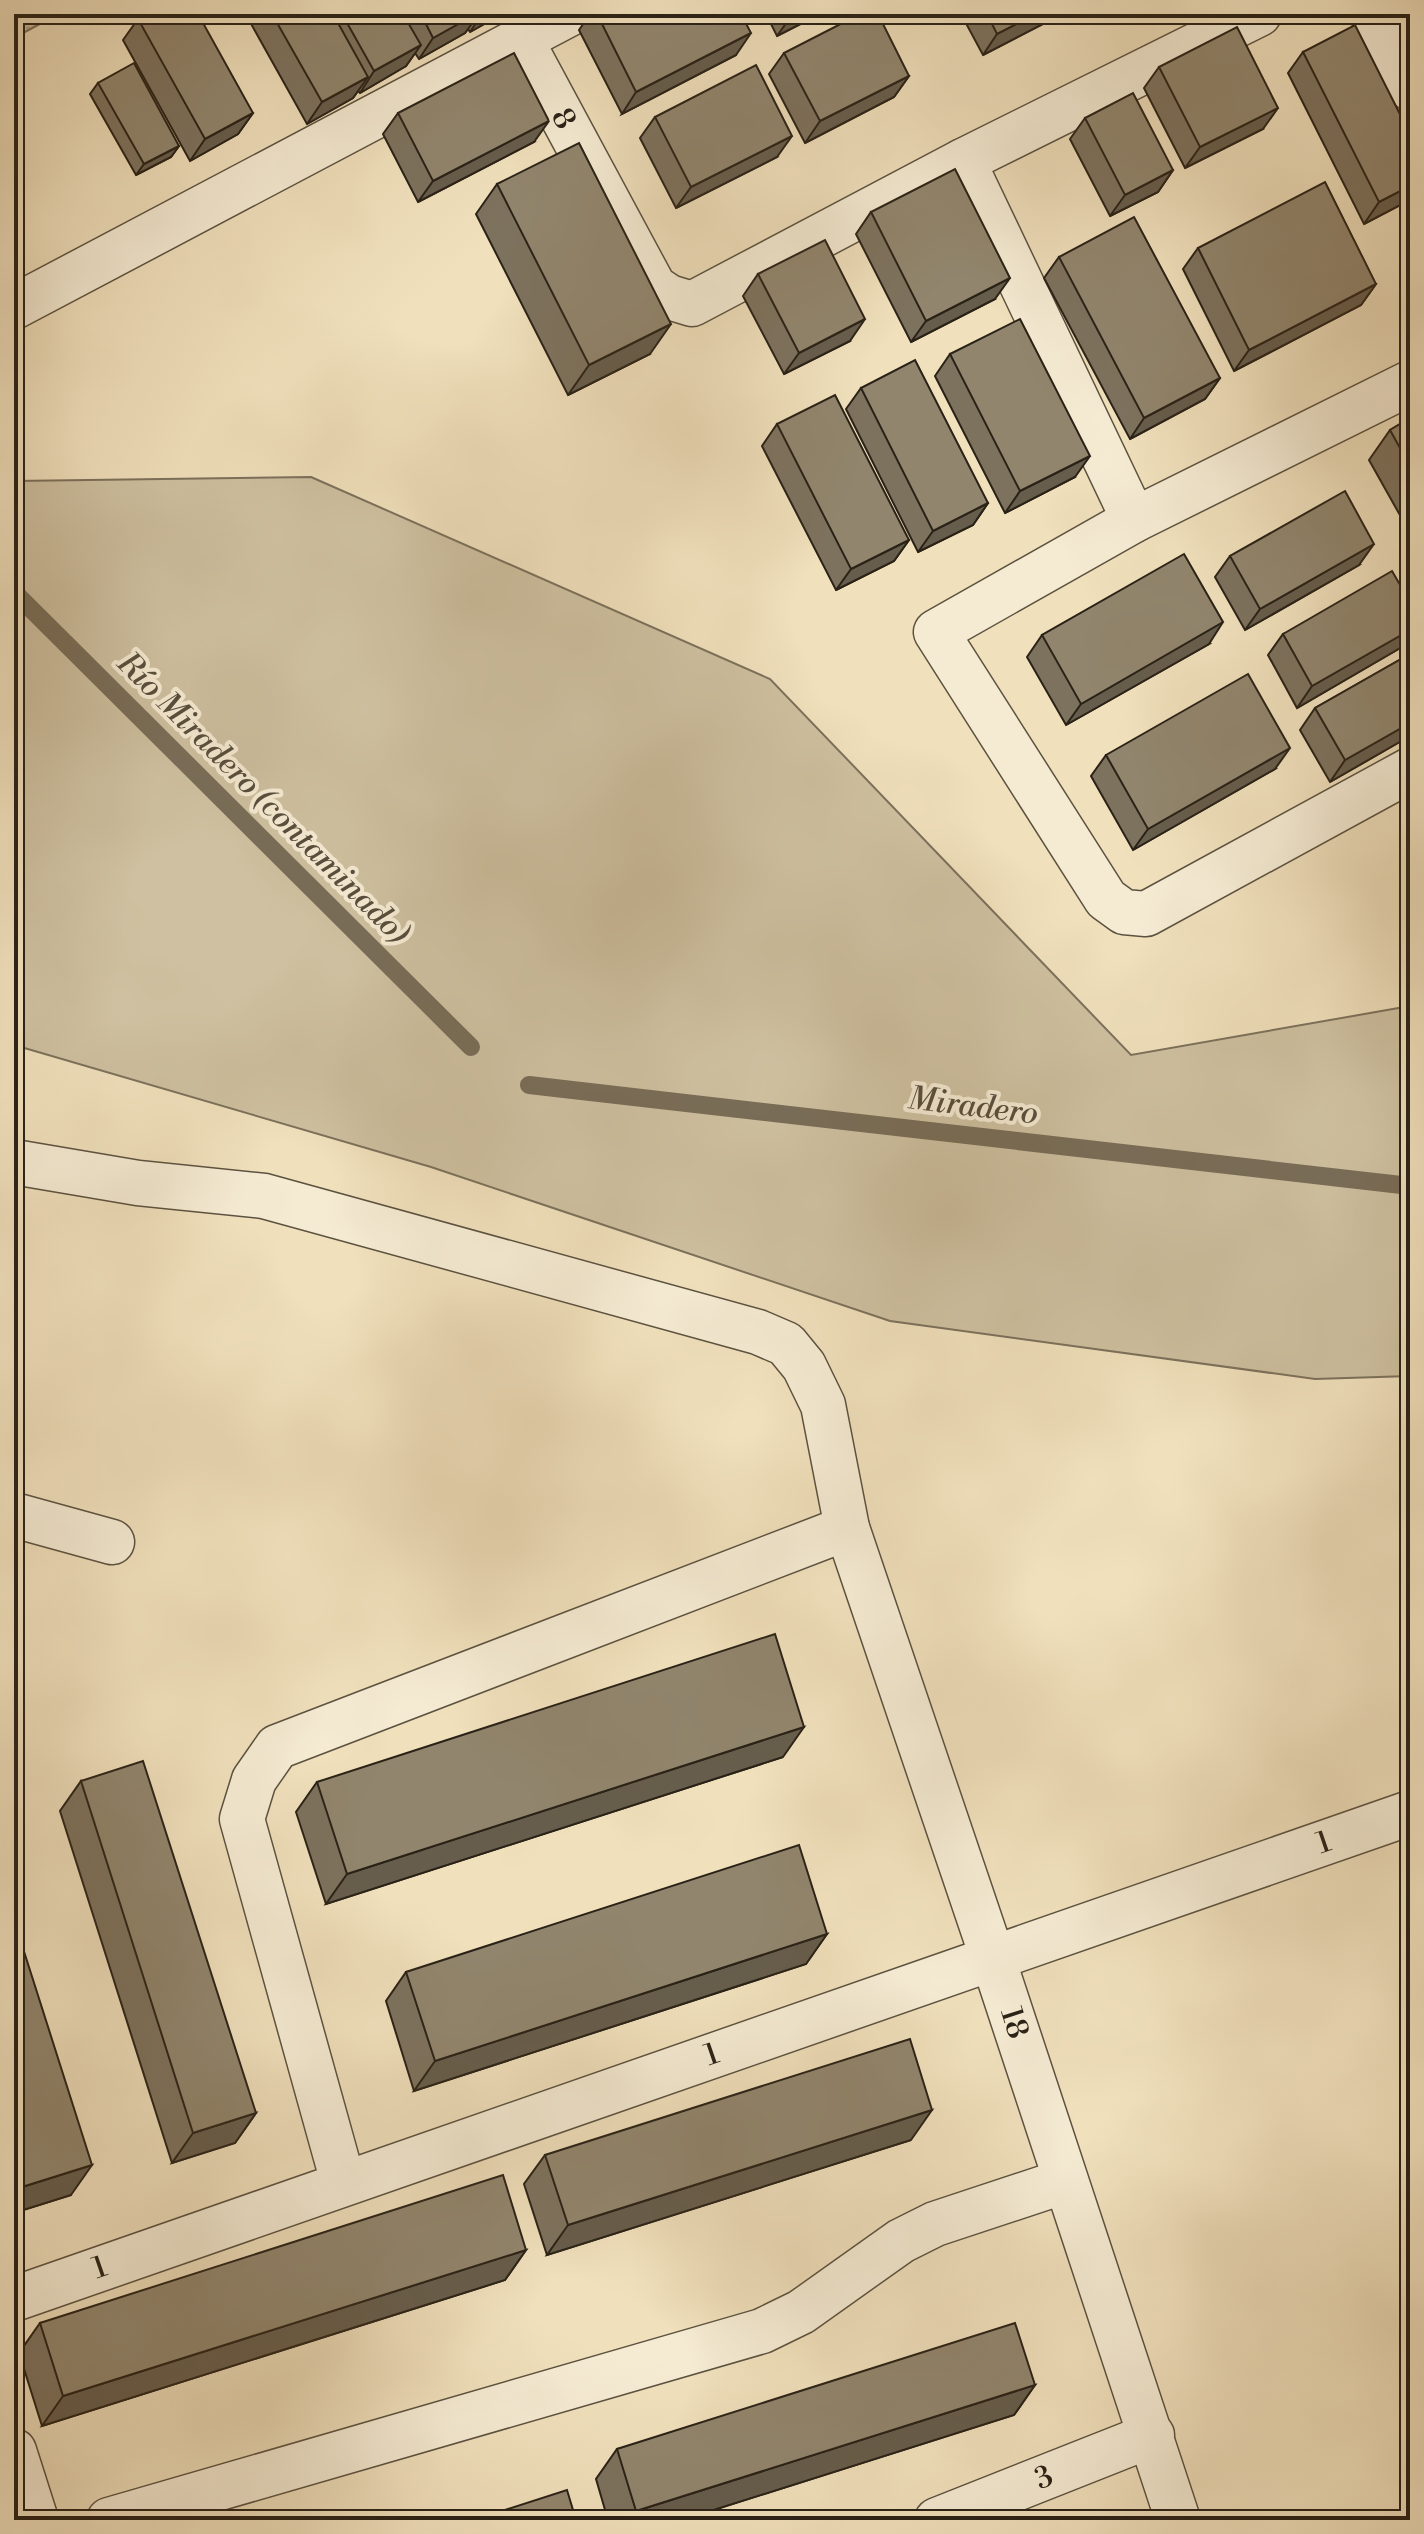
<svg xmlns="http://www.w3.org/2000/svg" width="1424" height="2534" font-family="'Libre Bodoni',serif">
<defs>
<pattern id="garden-dots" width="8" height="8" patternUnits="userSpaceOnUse" patternTransform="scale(2)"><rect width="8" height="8" fill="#cec0a0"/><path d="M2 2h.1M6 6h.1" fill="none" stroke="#b1a589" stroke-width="1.8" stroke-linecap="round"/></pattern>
</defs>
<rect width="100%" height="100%" fill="#f0e0bc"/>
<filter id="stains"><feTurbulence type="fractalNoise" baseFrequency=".0025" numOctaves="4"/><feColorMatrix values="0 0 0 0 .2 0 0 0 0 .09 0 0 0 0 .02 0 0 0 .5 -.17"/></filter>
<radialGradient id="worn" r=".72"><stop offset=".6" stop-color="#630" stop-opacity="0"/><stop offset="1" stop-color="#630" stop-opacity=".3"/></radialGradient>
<path fill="#cec0a0" stroke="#7c715c" stroke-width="2" d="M311,477L770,679L1131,1055L1410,1006V1376L1315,1379L890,1321L431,1167L14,1045V481Z"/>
<path fill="url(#garden-dots)" stroke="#7c715c" stroke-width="2" d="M14,14H58L14,38Z"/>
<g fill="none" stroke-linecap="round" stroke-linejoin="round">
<g stroke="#796d58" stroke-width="18">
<path d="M14,592L471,1047"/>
<path d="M529,1085L1410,1186"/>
</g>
<defs>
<g id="minor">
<path d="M1372,14L1410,88"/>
<path d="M521,40L654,287L669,297L692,304L963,161L1259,14"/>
<path d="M963,161L1134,520"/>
<path d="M14,307L569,14"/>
<path d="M1410,383L1134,520L936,632L1106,899L1124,912L1146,914L1410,770"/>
<path d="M14,1162L138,1183L264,1196L758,1332L786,1344L804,1366L823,1405L847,1528L993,1959L1178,2520"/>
<path d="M14,1515L112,1542"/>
<path d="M343,2182L242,1819L254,1780L277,1747L847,1528"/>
<path d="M14,2299L1410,1813"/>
<path d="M14,2451L36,2520"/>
<path d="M109,2520L762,2331L801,2312L901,2241L935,2224L1065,2181"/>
<path d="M937,2520L1152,2435"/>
</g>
</defs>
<use href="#minor" stroke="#5c5240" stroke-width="47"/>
<use href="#minor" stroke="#f5ebd3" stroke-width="44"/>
</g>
<g fill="#7d725e" stroke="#2a2217" stroke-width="2">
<path d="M248,14H502L470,32L468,29L465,33L419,59L415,53L406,66L360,93L358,91L353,98L307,124L250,22L251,19Z"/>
<path d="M590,14H741L736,55L622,114L579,30Z"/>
<path d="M766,14H820L777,36Z"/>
<path d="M961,14H1062L983,55Z"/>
<path d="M138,19L253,113L238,134L190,161L123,40Z"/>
<path d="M1303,52L1410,200L1364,224L1288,73Z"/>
<path d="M784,53L909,76L894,97L805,143L769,74Z"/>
<path d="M1159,67L1263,129L1185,168L1144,88Z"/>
<path d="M98,83L179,146L171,157L136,175L90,94Z"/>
<path d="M398,113L534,142L418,202L383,134Z"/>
<path d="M655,117L777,157L676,208L640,138Z"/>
<path d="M1085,118L1173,170L1158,192L1110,216L1070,139Z"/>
<path d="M497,184L650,354L568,395L476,214Z"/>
<path d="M871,212L995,299L911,342L856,234Z"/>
<path d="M1198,248L1376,284L1361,305L1234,371L1183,269Z"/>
<path d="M1059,257L1220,378L1205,399L1130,439L1044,278Z"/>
<path d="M758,274L850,341L784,374L743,296Z"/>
<path d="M950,354L1075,477L1005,513L935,376Z"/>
<path d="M861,388L988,503L973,525L918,552L846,409Z"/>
<path d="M1410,418V533L1369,460L1390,430Z"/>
<path d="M777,424L909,540L894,561L836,590L762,446Z"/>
<path d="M1230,556L1359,565L1245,630L1215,577Z"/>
<path d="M1410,602V640L1407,644L1297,708L1268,655L1283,634Z"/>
<path d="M1042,635L1209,644L1066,725L1027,657Z"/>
<path d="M1410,654V736L1330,782L1300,730L1315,708Z"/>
<path d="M1106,755L1275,769L1133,850L1091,776Z"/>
<path d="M783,1757L326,1904L296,1812L317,1782Z"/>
<path d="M81,1781L256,2113L235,2143L172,2163L60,1811Z"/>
<path d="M14,1920L71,2195L14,2213Z"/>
<path d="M827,1934L806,1964L414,2091L386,2001L406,1972Z"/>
<path d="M911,2140L547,2255L524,2184L545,2155Z"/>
<path d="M526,2250L505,2280L42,2426L19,2353L40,2323Z"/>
<path d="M1035,2385L1014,2415L682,2520H608L596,2479L617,2449Z"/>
</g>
<g fill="#665d4c" stroke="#2a2217" stroke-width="2">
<path d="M476,14H479L465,33L419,59L433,38Z"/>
<path d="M482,14H502L470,32Z"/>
<path d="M794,14H820L777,36L792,15Z"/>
<path d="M1036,14H1062L983,55L997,34Z"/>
<path d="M751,33L736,55L622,114L636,92Z"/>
<path d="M421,45L406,66L360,93L374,71Z"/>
<path d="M909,76L894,97L805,143L820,121Z"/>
<path d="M368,77L353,98L307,124L322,102Z"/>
<path d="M1278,108L1263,129L1185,168L1200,147Z"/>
<path d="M253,113L238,134L190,161L205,139Z"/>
<path d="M549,121L534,142L418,202L433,181Z"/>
<path d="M792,136L777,157L676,208L691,187Z"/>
<path d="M179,146L171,157L136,175L144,164Z"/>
<path d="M1173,170L1158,192L1110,216L1125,195Z"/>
<path d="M1410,186V200L1364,224L1379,202Z"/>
<path d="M1010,278L995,299L911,342L926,321Z"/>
<path d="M1376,284L1361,305L1234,371L1249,350Z"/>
<path d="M865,319L850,341L784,374L799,353Z"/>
<path d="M671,324L650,354L568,395L589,365Z"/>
<path d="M1220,378L1205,399L1130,439L1144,418Z"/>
<path d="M1090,456L1075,477L1005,513L1020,491Z"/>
<path d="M988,503L973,525L918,552L933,531Z"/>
<path d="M909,540L894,561L836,590L851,569Z"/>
<path d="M1374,544L1359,565L1245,630L1260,609Z"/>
<path d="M1223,622L1209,644L1066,725L1081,704Z"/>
<path d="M1410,630V640L1407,644L1297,708L1312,686Z"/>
<path d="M1410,723V736L1330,782L1345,760Z"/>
<path d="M1290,748L1275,769L1133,850L1148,829Z"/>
<path d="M804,1727L783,1757L326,1904L347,1874Z"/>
<path d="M827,1934L806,1964L414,2091L435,2061Z"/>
<path d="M932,2110L911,2140L547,2255L568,2225Z"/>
<path d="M256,2113L235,2143L172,2163L193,2133Z"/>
<path d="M92,2165L71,2195L14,2213V2199L22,2187Z"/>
<path d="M526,2250L505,2280L42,2426L63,2396Z"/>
<path d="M1035,2385L1014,2415L682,2520H630L636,2511Z"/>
</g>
<g fill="#91856d" stroke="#2a2217" stroke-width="2">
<path d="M147,14H198L253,113L205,139L138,19Z"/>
<path d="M272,14H333L368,77L322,102Z"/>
<path d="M342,14H403L421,45L374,71Z"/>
<path d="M421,14H476L433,38Z"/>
<path d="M597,14H741L751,33L636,92Z"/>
<path d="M860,14H878L909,76L820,121L784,53Z"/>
<path d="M987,14H1036L997,34Z"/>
<path d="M1355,25L1410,134V186L1379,202L1303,52Z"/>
<path d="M1237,27L1278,108L1200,147L1159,67Z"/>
<path d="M514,53L549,121L433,181L398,113Z"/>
<path d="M134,63L179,146L144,164L98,83Z"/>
<path d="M756,65L792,136L691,187L655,117Z"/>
<path d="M1133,93L1173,170L1125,195L1085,118Z"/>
<path d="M579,143L671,324L589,365L497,184Z"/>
<path d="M955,169L1010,278L926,321L871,212Z"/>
<path d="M1325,182L1376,284L1249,350L1198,248Z"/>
<path d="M1134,217L1220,378L1144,418L1059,257Z"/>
<path d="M825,240L865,319L799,353L758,274Z"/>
<path d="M1020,319L1090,456L1020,491L950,354Z"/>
<path d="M915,360L988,503L933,531L861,388Z"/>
<path d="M835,395L909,540L851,569L777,424Z"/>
<path d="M1410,418V466L1390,430Z"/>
<path d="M1345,491L1374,544L1260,609L1230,556Z"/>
<path d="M1184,554L1223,622L1081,704L1042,635Z"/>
<path d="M1392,571L1410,602V630L1312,686L1283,634Z"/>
<path d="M1410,654V723L1345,760L1315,708Z"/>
<path d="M1248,674L1290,748L1148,829L1106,755Z"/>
<path d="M775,1634L804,1727L347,1874L317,1782Z"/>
<path d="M143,1761L256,2113L193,2133L81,1781Z"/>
<path d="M799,1845L827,1934L435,2061L406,1972Z"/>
<path d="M14,1920L92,2165L22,2187L14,2162Z"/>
<path d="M910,2039L932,2110L568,2225L545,2155Z"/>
<path d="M503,2175L526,2250L63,2396L40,2323Z"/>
<path d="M1015,2323L1035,2385L636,2511L617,2449Z"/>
<path d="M567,2490L576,2520H474Z"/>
</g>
<g text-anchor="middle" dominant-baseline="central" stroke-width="8" stroke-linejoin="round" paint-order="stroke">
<g font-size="30" fill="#2a2217" stroke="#f5ebd3">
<text transform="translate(563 119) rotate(62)">8</text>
<text transform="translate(1324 1843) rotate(-19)">1</text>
<text transform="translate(1014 2023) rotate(72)">18</text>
<text transform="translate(712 2055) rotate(-19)">1</text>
<text transform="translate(100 2268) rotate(-19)">1</text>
<text transform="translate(1044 2478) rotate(-22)">3</text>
</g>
<g font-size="32" font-style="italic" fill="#584e3d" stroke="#f5ebd3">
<text transform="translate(263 798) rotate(45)">Río Miradero (contaminado)</text>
<text transform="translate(973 1106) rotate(7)">Miradero</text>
</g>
</g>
<rect width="1424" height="2534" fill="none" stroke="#f0e0bc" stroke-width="48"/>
<rect x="16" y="16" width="1392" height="2502" fill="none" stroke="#2a2217" stroke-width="4"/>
<rect x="24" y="24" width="1376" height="2486" fill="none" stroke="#2a2217" stroke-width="2"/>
<rect width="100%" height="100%" filter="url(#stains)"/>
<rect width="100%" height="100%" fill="url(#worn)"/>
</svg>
